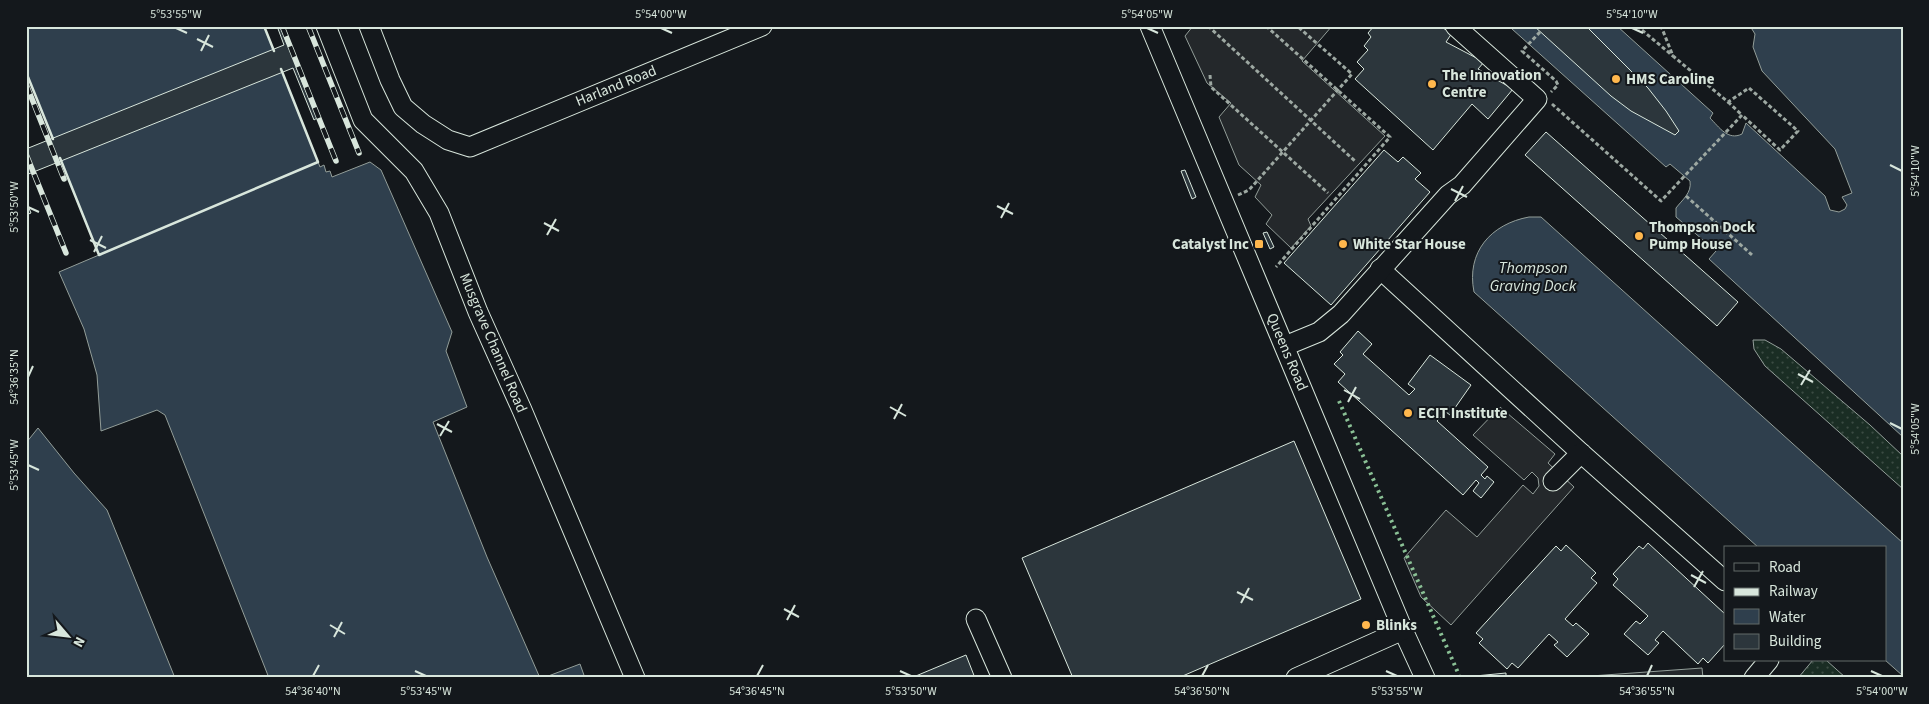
<svg xmlns="http://www.w3.org/2000/svg" width="1929" height="704" font-family="'Source Sans 3',sans-serif">
<defs>
<pattern id="grass-dots" width="8" height="8" patternUnits="userSpaceOnUse" patternTransform="scale(1.25)"><rect width="8" height="8" fill="#1a2d24"/><path d="M2 2h.1M6 6h.1" fill="none" stroke="#3b4b43" stroke-width="1.8" stroke-linecap="round"/></pattern>
</defs>
<rect width="100%" height="100%" fill="#14181c"/>
<g fill="url(#grass-dots)" stroke="#939e99">
<path d="M1753,340H1765L1781,349L1870,425L1903,456V489L1765,366L1754,349Z"/>
<path d="M1813,660H1826L1846,678H1823L1820,675L1817,678H1798Z"/>
</g>
<g fill="#24282b" stroke="#939e99">
<path d="M1193,26H1332L1302,61L1385,136L1308,219L1311,226L1291,248L1266,224L1272,215L1255,197L1261,185L1239,165L1219,117L1231,103L1207,83L1185,36Z"/>
<path d="M1500,407L1555,454L1548,463L1574,487L1451,625L1421,597L1404,558L1446,510L1477,537L1523,485L1533,494L1539,486L1538,478L1532,472L1524,480L1473,435Z"/>
<path d="M1702,668L1703,678H1591V676Z"/>
</g>
<g fill="#2f3f4d" stroke="#939e99">
<path d="M26,26H264L320,167L324,165L326,172L330,171L332,177L370,162L381,170L452,332L446,351L467,407L433,422L487,557L540,678H269L165,415L157,410L101,431L97,375L84,329L59,272L99,255L26,72Z"/>
<path d="M1514,26H1617L1713,113L1710,118C1719,127 1728,141 1742,134L1746,123L1825,196L1830,210L1839,212L1845,209L1847,205L1842,197L1852,193L1835,149L1762,71L1753,47L1755,34L1750,26H1903V437L1709,259L1716,251L1676,217V208C1682,200 1692,193 1690,181L1670,164L1666,167L1512,29Z"/>
<path d="M1529,217H1541L1903,543V676L1885,660V548H1759L1474,292C1466,252 1491,224 1529,217Z"/>
<path d="M38,428L74,473L107,510L175,678H26V443Z"/>
<path d="M580,664L585,678H543Z"/>
</g>
<g fill="#2c363c" stroke="#d8e6dc">
<path d="M277,26H280L287,44L289,43L298,66L296,67L317,118L314,120L293,68L26,175V149L284,45Z"/>
<path d="M1374,26H1439L1452,33L1446,42L1484,62L1478,69L1513,89L1488,119L1472,104L1433,150L1355,79L1364,69L1357,62L1368,50L1364,46L1371,37L1368,33Z"/>
<path d="M1534,26H1586L1648,88L1666,111L1679,131L1675,135L1631,111L1611,96Z"/>
<path d="M1546,132L1738,302L1717,326L1525,155Z"/>
<path d="M1384,150L1398,162L1403,157L1421,173L1415,179L1430,192L1331,305L1284,263Z"/>
<path d="M1185,170L1196,197L1192,199L1181,171Z"/>
<path d="M26,201L31,213L26,215Z"/>
<path d="M1267,232L1274,247L1270,249L1263,233Z"/>
<path d="M1358,331L1372,344L1363,354L1409,395L1415,389L1408,384L1430,355L1471,385L1450,415L1446,412L1437,421L1488,467L1481,475L1485,479L1487,476L1494,482L1481,498L1473,491L1479,483L1476,480L1463,495L1338,382L1345,374L1334,364L1343,355L1340,352Z"/>
<path d="M1294,441L1361,599L1178,678H1073L1022,558Z"/>
<path d="M1648,543L1725,614V644L1708,663L1703,658L1698,664L1663,631L1655,640L1659,643L1648,655L1624,634L1636,621L1640,624L1648,616L1613,585L1618,579L1613,574L1639,546L1643,549Z"/>
<path d="M1566,545L1596,573L1591,578L1597,583L1565,619L1573,626L1576,623L1589,634L1567,657L1554,645L1558,642L1549,634L1518,668L1512,663L1507,669L1479,643L1483,639L1476,633L1556,546L1561,551Z"/>
<path d="M966,655L975,678H911Z"/>
<path d="M1506,673V678H1465V677Z"/>
</g>
<g fill="none" stroke-linecap="round" stroke-linejoin="round">
<defs>
<g id="minor">
<path d="M326,26L363,120L414,171L439,213L478,312L522,410L635,678"/>
<path d="M369,26L390,80L403,107L423,124L448,140L470,147L762,26"/>
<path d="M1150,26L1403,630L1425,678"/>
<path d="M1380,269L1581,453L1725,581"/>
<path d="M1285,346L1319,332L1341,314L1448,195L1462,185L1537,99L1455,26"/>
<path d="M1553,481L1581,453"/>
<path d="M976,619L1002,678"/>
<path d="M1296,678L1403,630"/>
<path d="M1754,678L1769,660"/>
</g>
</defs>
<use href="#minor" stroke="#d8e6dc" stroke-width="21"/>
<g stroke="#9da8a2" stroke-width="3" stroke-dasharray="4 2.5" stroke-linecap="butt">
<path d="M1208,26L1356,162"/>
<path d="M1266,26L1390,137L1276,267"/>
<path d="M1637,26L1673,56"/>
<path d="M1540,32L1522,51L1556,81L1558,85L1551,92"/>
<path d="M1210,75L1211,87L1328,193"/>
<path d="M1728,102L1742,115"/>
<path d="M1552,104L1661,201L1742,115L1780,150L1798,131L1749,88L1728,102L1673,56L1661,26"/>
<path d="M1238,195L1249,190L1352,74L1297,26"/>
<path d="M1686,196L1752,255"/>
</g>
<use href="#minor" stroke="#14181c" stroke-width="19"/>
<defs>
<g id="rail">
<path d="M282,26L336,161"/>
<path d="M308,26L359,153"/>
<path d="M26,84L64,179"/>
<path d="M26,154L66,253"/>
</g>
</defs>
<use href="#rail" stroke="#d8e6dc" stroke-width="5.5"/>
<use href="#rail" stroke="#14181c" stroke-width="4" stroke-dasharray="11" stroke-linecap="butt"/>
<path stroke="#8ac095" stroke-width="4" stroke-dasharray="2.5 4" stroke-linecap="butt" d="M1339,401L1459,675"/>
<g stroke="#d8e6dc" stroke-width="2.5">
<path d="M264,26L274,51"/>
<path d="M26,72L53,139"/>
<path d="M60,158L99,255L318,162L281,69"/>
</g>
</g>
<path fill="none" stroke="#d8e6dc" stroke-width="2" d="M176,28L187,33M661,28L672,33M1147,28L1158,33M1632,28L1643,33M197,39L213,47M201,51L209,35M1890,165L1902,171M1451,189L1467,197M1455,201L1463,186M997,206L1013,214M28,207L39,212M1001,218L1009,203M544,223L559,231M547,235L556,219M90,240L106,248M94,252L102,236M1798,374L1813,382M28,377L33,366M1801,385L1810,370M1344,390L1360,399M1348,402L1356,387M890,407L906,416M894,419L902,404M1890,423L1902,429M437,424L452,432M440,436L449,421M28,465L39,470M1691,575L1706,583M1694,587L1703,571M1237,592L1253,600M1241,603L1249,588M784,609L799,617M787,620L795,605M330,625L345,634M334,637L342,622M415,671L426,676M900,671L911,676M1386,671L1397,676M1871,671L1882,676M313,676L319,665M757,676L763,665M1202,676L1208,665M1647,676L1652,665"/>
<g fill="#ffb74d" stroke="#14181c" stroke-width="2">
<circle cx="1616" cy="79" r="5"/>
<circle cx="1432" cy="84" r="5"/>
<circle cx="1639" cy="236" r="5"/>
<rect x="1254" y="239" width="10" height="10" rx="2.5"/>
<circle cx="1343" cy="244" r="5"/>
<circle cx="1408" cy="413" r="5"/>
<circle cx="1366" cy="625" r="5"/>
</g>
<g text-anchor="middle" dominant-baseline="central" stroke-width="4" stroke-linejoin="round" paint-order="stroke">
<g font-size="15" font-weight="bold" fill="#d8e6dc" stroke="#14181c" text-anchor="start">
<text x="1442" y="75">The Innovation<tspan x="1442" dy="17">Centre</tspan></text>
<text x="1626" y="79">HMS Caroline</text>
<text x="1649" y="227">Thompson Dock<tspan x="1649" dy="17">Pump House</tspan></text>
<text x="1249" y="244" text-anchor="end">Catalyst Inc</text>
<text x="1353" y="244">White Star House</text>
<text x="1418" y="413">ECIT Institute</text>
<text x="1376" y="625">Blinks</text>
</g>
<g font-size="15" fill="#d8e6dc" stroke="#14181c">
<text transform="translate(616 86) rotate(-22)">Harland Road</text>
<text transform="translate(493 343) rotate(67)">Musgrave Channel Road</text>
<text transform="translate(1287 352) rotate(67)">Queens Road</text>
</g>
<g font-size="16" font-style="italic" fill="#d8e6dc" stroke="#14181c">
<text x="1533" y="268">Thompson<tspan x="1533" dy="18">Graving Dock</tspan></text>
</g>
</g>
<rect width="1929" height="704" fill="none" stroke="#14181c" stroke-width="55"/>
<rect x="1724" y="546" width="162" height="115" fill="#14181c" stroke="#626a69"/>
<rect x="1734" y="563" width="25" height="8" fill="#14181c" stroke="#626a69"/>
<text x="1769" y="572" font-size="15" fill="#d8e6dc">Road</text>
<rect x="1734" y="588" width="25" height="8" fill="#d8e6dc" stroke="#626a69"/>
<text x="1769" y="596" font-size="15" fill="#d8e6dc">Railway</text>
<rect x="1734" y="609" width="25" height="15" fill="#2f3f4d" stroke="#626a69"/>
<text x="1769" y="622" font-size="15" fill="#d8e6dc">Water</text>
<rect x="1734" y="634" width="25" height="15" fill="#2c363c" stroke="#626a69"/>
<text x="1769" y="646" font-size="15" fill="#d8e6dc">Building</text>
<g transform="translate(68 636) rotate(118)" stroke="#14181c" stroke-width="4" paint-order="stroke">
<path d="M0-4L9 19L0 12L-9 19Z" fill="#d8e6dc"/>
<text y="-8" font-size="14" font-weight="bold" text-anchor="middle" fill="#d8e6dc">N</text>
</g>
<rect x="28" y="28" width="1874" height="648" fill="none" stroke="#d8e6dc" stroke-width="2"/>
<g font-size="12" text-anchor="middle" fill="#d8e6dc">
<text x="176" y="18">5°53'55"W</text>
<text x="661" y="18">5°54'00"W</text>
<text x="1147" y="18">5°54'05"W</text>
<text x="1632" y="18">5°54'10"W</text>
<text transform="translate(1915 171) rotate(-90)" y="4">5°54'10"W</text>
<text transform="translate(14 207) rotate(-90)" y="4">5°53'50"W</text>
<text transform="translate(14 377) rotate(-90)" y="4">54°36'35"N</text>
<text transform="translate(1915 429) rotate(-90)" y="4">5°54'05"W</text>
<text transform="translate(14 465) rotate(-90)" y="4">5°53'45"W</text>
<text x="313" y="695">54°36'40"N</text>
<text x="426" y="695">5°53'45"W</text>
<text x="757" y="695">54°36'45"N</text>
<text x="911" y="695">5°53'50"W</text>
<text x="1202" y="695">54°36'50"N</text>
<text x="1397" y="695">5°53'55"W</text>
<text x="1647" y="695">54°36'55"N</text>
<text x="1882" y="695">5°54'00"W</text>
</g>
</svg>
